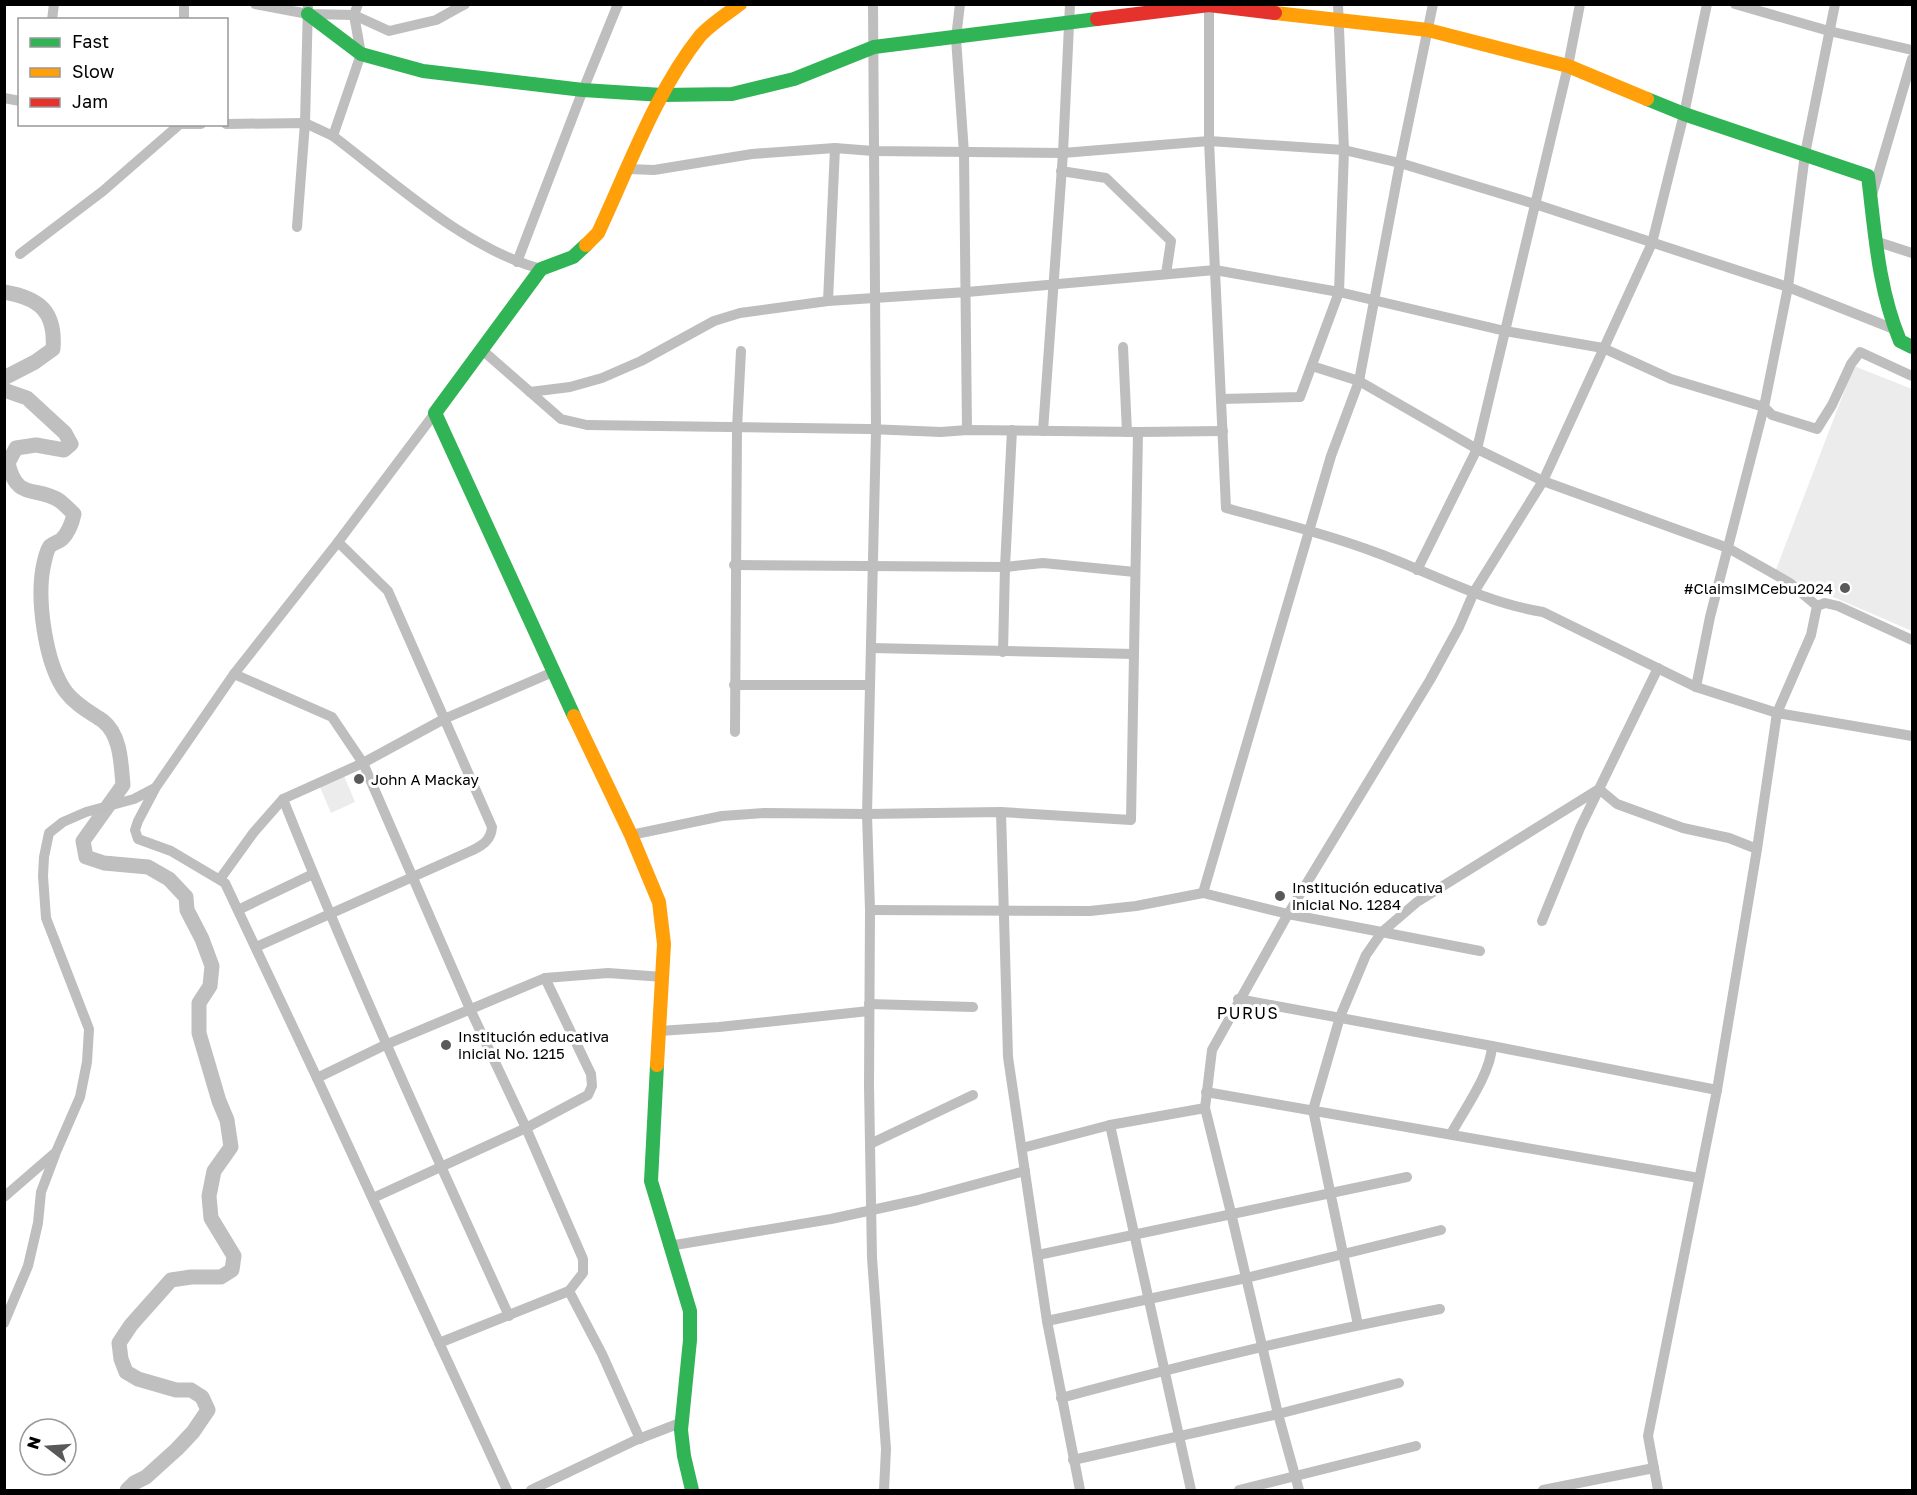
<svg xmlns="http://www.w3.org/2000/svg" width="1917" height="1495" font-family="'Golos Text',sans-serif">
<rect width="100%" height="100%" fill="#fff"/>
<g fill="#ececec">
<path d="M1854,366L1912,389V631L1775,572Z"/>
<path d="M344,776L355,802L331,813L320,787Z"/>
</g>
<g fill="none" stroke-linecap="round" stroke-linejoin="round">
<g stroke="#bfbfbf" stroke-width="15">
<path d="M4,292C39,298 56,311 53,349L35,362L4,378"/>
<path d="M4,390L27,398L65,433L71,444L64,450L36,445L16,448L8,463C17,502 36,485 60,501C65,505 70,510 74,514C72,523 69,532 62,539C59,542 53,543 50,546C47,549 45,559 44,563C36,597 45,664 66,692C76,705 90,712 103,721C121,735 121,764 123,785L83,841L86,857L104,863L148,867L169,879L186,897L187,910L202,939L212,966L210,986L199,1003V1033L219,1101L227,1120L231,1147L214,1171L209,1196L211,1218L234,1256L232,1270L221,1277H191L171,1280L131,1325L119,1343L121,1359L126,1372L138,1379L176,1390H191L202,1397L208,1410L193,1432L177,1449L146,1477L134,1483L127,1490"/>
</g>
<g stroke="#bebebe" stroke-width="10">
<path d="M255,4L308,14L354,15L389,31L436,20L465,4"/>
<path d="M358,4L354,15L361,54L333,136C395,183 466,249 541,269"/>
<path d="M873,4L876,431L867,814L870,910L869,1086L872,1258L886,1449L884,1490"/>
<path d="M960,4L956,38L964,153L967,430"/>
<path d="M1209,4V141L1226,508C1277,522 1330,535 1380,554C1433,574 1486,603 1543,612L1696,687L1777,713L1912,736"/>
<path d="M1735,4L1829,31L1912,50"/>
<path d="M52,20L54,4"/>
<path d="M184,20V4"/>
<path d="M4,98L20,101"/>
<path d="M177,124H201"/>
<path d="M226,124L305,123L333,136"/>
<path d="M628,169L654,170L752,154L835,148L873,151L1063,153L1209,141L1344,150L1400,163L1535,204L1788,287L1894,329"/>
<path d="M1061,171L1106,178L1171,241L1166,274"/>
<path d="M1872,195L1912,59"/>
<path d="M297,227L305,123L308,4"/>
<path d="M1875,241L1912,253"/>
<path d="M20,254L103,191L180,124"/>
<path d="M517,262L583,90L618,4"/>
<path d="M828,301L835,148"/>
<path d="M1123,347L1127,432"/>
<path d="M481,349L561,419L587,425L869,429L941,432L967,430L1138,432L1223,431"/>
<path d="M1312,366L1359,381L1477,449L1543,481L1728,548L1790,583L1817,606L1811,635L1777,713L1757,849L1717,1090L1648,1436L1658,1490"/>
<path d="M530,392L570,387L602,378L641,361L714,321L740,313L828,301L967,292L1215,270L1339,292L1505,331L1603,348L1671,379L1764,407L1772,415L1817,429L1832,405L1851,364L1860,352L1912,376"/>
<path d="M1221,399L1300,397L1339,292L1344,150L1338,4"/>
<path d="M435,413L338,542L234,674L156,787L138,821L135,830L138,839L171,851L225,883L317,1078L507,1490"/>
<path d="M1043,431L1063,153L1070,4"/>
<path d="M734,565L1005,567L1043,563L1135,572"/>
<path d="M1417,570L1477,449L1568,66L1580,4"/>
<path d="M1817,606L1825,603L1838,606L1912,640"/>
<path d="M871,648L1134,654"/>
<path d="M1003,652L1005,567L1012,430"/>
<path d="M234,674L332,717L363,763L470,1009L526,1128L583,1259V1273L569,1291L602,1354L640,1439"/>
<path d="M734,685H869"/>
<path d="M1696,687L1710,617L1764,407L1788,287L1805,154L1835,4"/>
<path d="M735,732L737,428L741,351"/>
<path d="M1001,812L1131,820L1138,432"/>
<path d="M631,835L722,816L764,813L867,814L1001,812L1008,1057L1047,1321L1080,1490"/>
<path d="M220,879L254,832L283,799"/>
<path d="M1203,893L1331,456L1359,381L1400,163L1433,4"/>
<path d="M238,910L313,874"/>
<path d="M870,910L1090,911L1136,906L1203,893L1288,914L1480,951"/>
<path d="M1542,921L1580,828L1599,789L1617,804L1683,828L1729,838L1757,849"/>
<path d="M256,947L473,850C483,845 491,840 492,827L388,591L338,542"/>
<path d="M1238,999L1492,1046L1717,1090"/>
<path d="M869,1004L973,1007"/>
<path d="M659,1031L719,1027L869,1011"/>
<path d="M317,1078L385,1045L545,978L608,973L663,977"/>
<path d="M1206,1092L1699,1178"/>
<path d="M1110,1125L1191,1490"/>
<path d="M1451,1134C1464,1110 1491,1073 1492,1046"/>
<path d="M870,1144L973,1095"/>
<path d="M1022,1148L1110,1125L1205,1108"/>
<path d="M4,1197L56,1152L80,1097L87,1062L89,1029L46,918L43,876L44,857L49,833L63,822L86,812L134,799L155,788"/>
<path d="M373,1198L526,1128L588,1095L592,1086L591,1074L545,978"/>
<path d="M669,1246L831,1219L918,1200L1025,1171"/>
<path d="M1038,1255L1407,1177"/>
<path d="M509,1316C431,1145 353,974 283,799L363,763L444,719L553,672"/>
<path d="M1047,1321L1246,1278L1441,1230"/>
<path d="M4,1323L28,1266L38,1223L41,1192L55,1155"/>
<path d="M1358,1325L1313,1110L1340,1017L1366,955L1382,932L1417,902L1599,789L1658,668"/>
<path d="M439,1343L569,1291"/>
<path d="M1061,1398C1187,1364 1313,1333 1440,1309"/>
<path d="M1073,1460L1278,1414L1399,1383"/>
<path d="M531,1490L636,1440L680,1423"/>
<path d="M1239,1490L1416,1446"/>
<path d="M1299,1490L1278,1414L1231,1213L1205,1108L1212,1050L1288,914L1430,680L1459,627L1474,592L1543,481L1652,243L1684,114L1707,4"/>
<path d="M1543,1490L1654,1468"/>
</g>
<g stroke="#30b455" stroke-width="14">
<path d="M308,14L361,54L423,71L583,90L662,95L732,94L794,79L874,47L1097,19"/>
<path d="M1647,99L1684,114L1868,176C1875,232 1878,288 1900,341L1912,347"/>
<path d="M574,716L435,413L541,269L573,257L586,245"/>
<path d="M657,1065L651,1181L690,1311V1340L681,1430L684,1456L692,1490"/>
</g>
<g stroke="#ff9f0a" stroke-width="14">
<path d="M1275,13L1428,30L1568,66L1647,99"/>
<path d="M586,245L598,233C628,169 656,91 700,36C711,24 727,14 740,4"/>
<path d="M574,716L631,835L659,902L664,944L657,1065"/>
</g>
<path stroke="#e5322d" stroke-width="14" d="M1097,19L1209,5L1275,13"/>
</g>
<g fill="#595959" stroke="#fff" stroke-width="2">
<circle cx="1845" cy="588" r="6"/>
<circle cx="359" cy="779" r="6"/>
<circle cx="1280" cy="896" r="6"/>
<circle cx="446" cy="1045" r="6"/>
</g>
<g text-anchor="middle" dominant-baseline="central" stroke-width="6" stroke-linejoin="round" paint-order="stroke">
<g font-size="15" fill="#000" stroke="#fff" text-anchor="start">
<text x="1833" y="588" text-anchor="end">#ClaimsIMCebu2024</text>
<text x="371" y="779">John A Mackay</text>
<text x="1292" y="887">Institución educativa<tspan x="1292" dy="17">inicial No. 1284</tspan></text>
<text x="458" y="1036">Institución educativa<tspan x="458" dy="17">inicial No. 1215</tspan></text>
</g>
<g font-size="16" letter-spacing="1.5" fill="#000" stroke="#fff">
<text x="1248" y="1013">PURUS</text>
</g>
</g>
<rect width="1917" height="1495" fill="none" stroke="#000000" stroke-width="12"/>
<rect x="18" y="18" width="210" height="108" fill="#ffffff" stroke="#999999" stroke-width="1.5"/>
<rect x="30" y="38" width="30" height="9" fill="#30b455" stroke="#999999" stroke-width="1.5"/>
<text x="72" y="48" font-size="18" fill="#000000">Fast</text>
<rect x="30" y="68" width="30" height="9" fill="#ff9f0a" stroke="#999999" stroke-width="1.5"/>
<text x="72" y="78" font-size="18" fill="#000000">Slow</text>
<rect x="30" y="98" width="30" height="9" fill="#e5322d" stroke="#999999" stroke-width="1.5"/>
<text x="72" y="108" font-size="18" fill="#000000">Jam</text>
<g transform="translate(48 1447) rotate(287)"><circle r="28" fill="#ffffff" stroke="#999999" stroke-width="1.5"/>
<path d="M0-4.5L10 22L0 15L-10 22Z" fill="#595959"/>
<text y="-9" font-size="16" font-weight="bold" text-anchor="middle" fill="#000000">N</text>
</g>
</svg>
